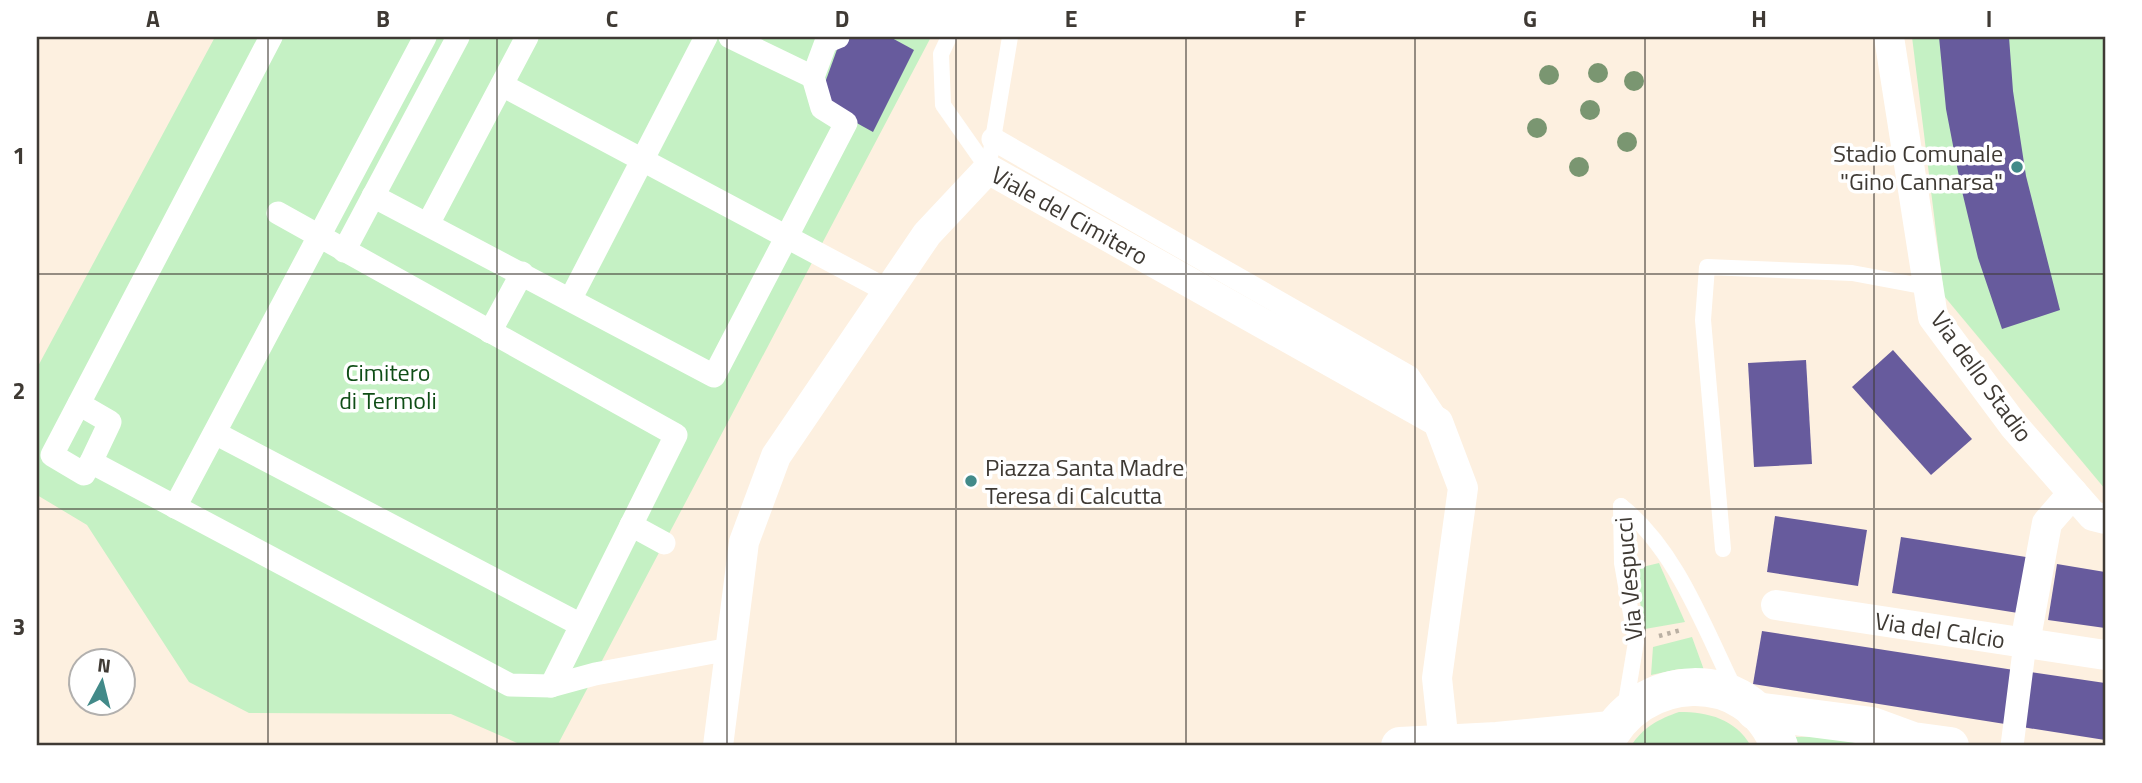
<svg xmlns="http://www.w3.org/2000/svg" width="2142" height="783" font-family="'Titillium Web',sans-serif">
<rect width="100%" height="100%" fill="#fdf0e0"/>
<g fill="#c5f1c4">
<path d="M215,37H931L557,746H524L451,714L249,713L189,682L87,525L37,495V368Z"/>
<path d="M1912,37H2105V489L1944,296Z"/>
<path d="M1659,563L1685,622L1645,629L1634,569Z"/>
<path d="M1692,637L1704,670L1679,669L1651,675L1653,647Z"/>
<path d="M1679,712C1709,712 1735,719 1751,746H1631C1643,727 1659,719 1679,712Z"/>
<path d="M1884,735L1840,746H1796L1793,737Z"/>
</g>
<g fill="#675b9d">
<path d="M852,37H890L914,50L873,132L826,106L822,91L839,44Z"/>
<path d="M1939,37H2009L2013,91L2026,176L2060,310L2002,329L1978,258L1961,187L1946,109Z"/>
<path d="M1893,350L1972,439L1931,475L1852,387Z"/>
<path d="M1806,360L1812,464L1754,467L1748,363Z"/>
<path d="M1775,516L1867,530L1858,586L1767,572Z"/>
<path d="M1901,537L2026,557L2018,613L1892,593Z"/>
<path d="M2057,564L2105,572V628L2048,620Z"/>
<path d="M1762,631L2014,670L2005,724L1753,684Z"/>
<path d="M2031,672L2105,683V740L2022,727Z"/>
</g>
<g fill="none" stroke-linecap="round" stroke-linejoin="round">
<path stroke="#bab0a3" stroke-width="4.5" stroke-dasharray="3.5 5" stroke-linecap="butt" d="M1659,636L1681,630"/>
<g stroke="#fff" stroke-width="16">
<path d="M949,37L941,54L943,105L988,169"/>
<path d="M988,169L1010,37"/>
<path d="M1621,506C1677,550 1705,630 1736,692"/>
<path d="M1621,506L1622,563L1636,642L1625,708"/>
<path d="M1723,549L1703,320L1707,267L1852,273L1927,287"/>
</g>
<g stroke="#fff" stroke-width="23">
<path d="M730,37L813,77"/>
<path d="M502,85L888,291"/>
<path d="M993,139L1409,377L1438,421"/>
<path d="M373,196L714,376L846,123L822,108L813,77L826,42L838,37"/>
<path d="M278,213L676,435L551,686"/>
<path d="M428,224L527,37"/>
<path d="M344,251L458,37"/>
<path d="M571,298L706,37"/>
<path d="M490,332L522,273"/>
<path d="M79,404L110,422L91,462L510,685L551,686L595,674L730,649"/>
<path d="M215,433L581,625"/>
<path d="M91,462L84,474L52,455L271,37"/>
<path d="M175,507L425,37"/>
<path d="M631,525L664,543"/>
<path d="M2012,746L2025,643"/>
</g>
<g stroke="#fff" stroke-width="30">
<path d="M1889,37L1933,317L2014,426L2093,516L2105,519"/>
<path id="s1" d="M1776,605L2105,655"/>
<path d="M2025,643L2047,523L2073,493"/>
<path id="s2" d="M718,746L744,542L776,456L927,234L988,169L1438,422L1463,488L1437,678L1444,744"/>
</g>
<path stroke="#fff" stroke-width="38" d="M1755,711L1872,726L1913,741L1950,746"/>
<g stroke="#fff" stroke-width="38">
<path d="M1400,746L1497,741L1611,730"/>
<path d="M1604,746C1637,671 1749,664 1779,746"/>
</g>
</g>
<g fill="#7a9671">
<circle cx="1598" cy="73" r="10"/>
<circle cx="1549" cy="75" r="10"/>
<circle cx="1634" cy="81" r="10"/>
<circle cx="1590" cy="110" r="10"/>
<circle cx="1537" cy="128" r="10"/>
<circle cx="1627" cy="142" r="10"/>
<circle cx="1579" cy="167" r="10"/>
</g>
<path fill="none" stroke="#3f3a34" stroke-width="2" stroke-opacity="0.55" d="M268,37V746M497,37V746M727,37V746M956,37V746M1186,37V746M1415,37V746M1645,37V746M1874,37V746M37,274H2105M37,509H2105"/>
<g fill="#428a89" stroke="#fff" stroke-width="2.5">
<circle cx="2017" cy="167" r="7"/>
<circle cx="971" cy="481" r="7"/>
</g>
<g text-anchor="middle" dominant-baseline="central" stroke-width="7" stroke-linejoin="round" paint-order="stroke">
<g font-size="24" fill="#3f3a34" stroke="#fff" text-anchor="end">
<text x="2003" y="153">Stadio Comunale<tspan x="2003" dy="28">"Gino Cannarsa"</tspan></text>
<text x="985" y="467" text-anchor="start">Piazza Santa Madre<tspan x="985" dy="28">Teresa di Calcutta</tspan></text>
</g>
<g font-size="24" fill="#3f3a34" stroke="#fff">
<text stroke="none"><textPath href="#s2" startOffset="749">Viale del Cimitero</textPath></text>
<text transform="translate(1982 376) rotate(54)">Via dello Stadio</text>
<text transform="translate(1628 579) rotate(-95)">Via Vespucci</text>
<text stroke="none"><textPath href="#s1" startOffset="166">Via del Calcio</textPath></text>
</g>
<g font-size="24" fill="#0f4d16" stroke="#fff">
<text x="388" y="372">Cimitero<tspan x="388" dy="28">di Termoli</tspan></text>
</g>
</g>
<rect width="2142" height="783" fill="none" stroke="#ffffff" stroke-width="77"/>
<g transform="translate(102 682) rotate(7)"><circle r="33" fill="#ffffff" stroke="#b2b0ae" stroke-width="2"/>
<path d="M0-5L12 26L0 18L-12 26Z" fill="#428a89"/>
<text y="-10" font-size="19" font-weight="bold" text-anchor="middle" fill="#3f3a34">N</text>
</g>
<rect x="38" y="38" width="2066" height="706" fill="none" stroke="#3f3a34" stroke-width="2.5"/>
<g font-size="23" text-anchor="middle" font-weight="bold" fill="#3f3a34">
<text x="153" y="27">A</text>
<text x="383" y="27">B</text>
<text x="612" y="27">C</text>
<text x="842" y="27">D</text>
<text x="1071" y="27">E</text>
<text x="1300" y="27">F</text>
<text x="1530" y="27">G</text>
<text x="1759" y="27">H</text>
<text x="1989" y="27">I</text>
<text x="19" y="164">1</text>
<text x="19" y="399">2</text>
<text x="19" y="635">3</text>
</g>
</svg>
